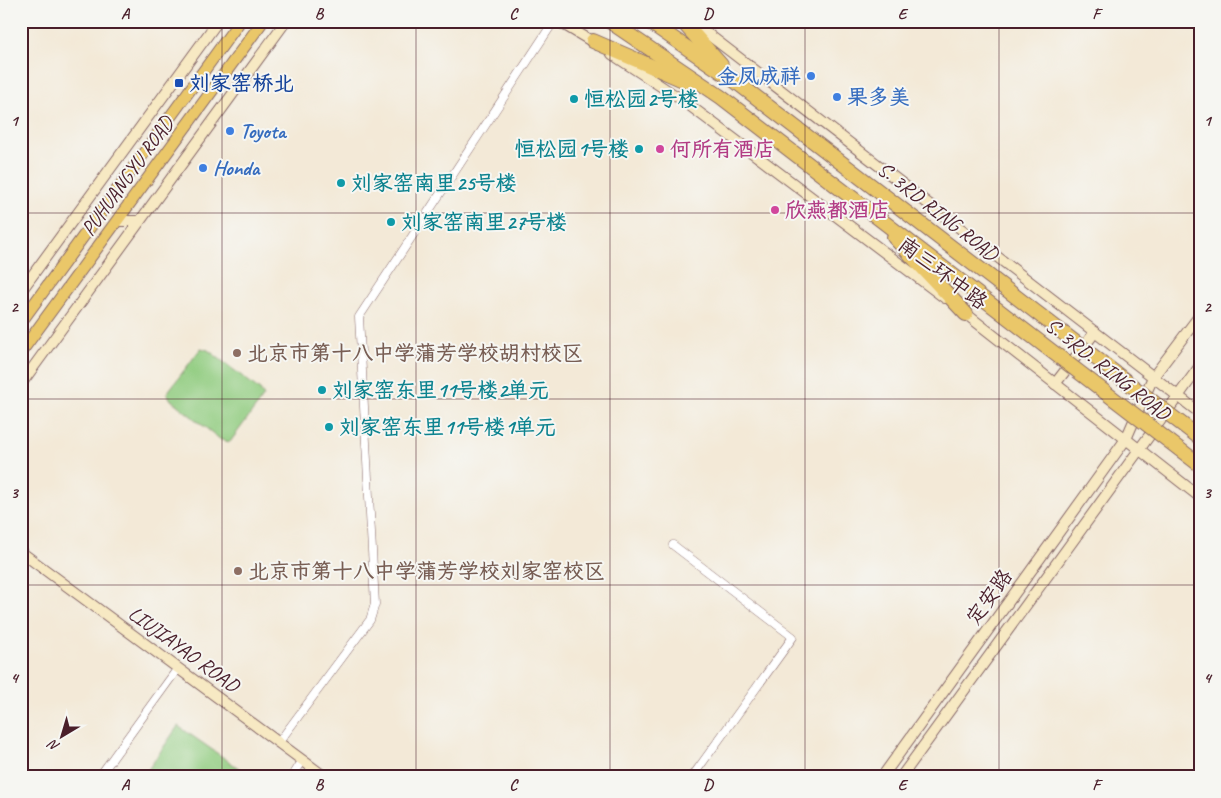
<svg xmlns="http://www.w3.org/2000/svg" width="1221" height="798" font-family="Caveat,'LXGW WenKai TC',sans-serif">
<rect width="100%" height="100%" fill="#f6f6f2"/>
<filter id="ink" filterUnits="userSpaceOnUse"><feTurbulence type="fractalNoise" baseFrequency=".02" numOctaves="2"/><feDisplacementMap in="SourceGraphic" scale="10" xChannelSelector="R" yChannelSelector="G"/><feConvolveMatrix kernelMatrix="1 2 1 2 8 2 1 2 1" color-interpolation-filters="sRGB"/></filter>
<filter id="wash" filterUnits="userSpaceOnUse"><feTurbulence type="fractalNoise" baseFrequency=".0096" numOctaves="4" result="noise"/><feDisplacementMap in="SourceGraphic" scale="20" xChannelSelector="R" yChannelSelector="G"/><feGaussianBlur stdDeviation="1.12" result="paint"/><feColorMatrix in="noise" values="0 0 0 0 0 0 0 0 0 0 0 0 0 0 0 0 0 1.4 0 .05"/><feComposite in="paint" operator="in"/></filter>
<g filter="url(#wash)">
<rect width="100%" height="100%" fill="#f3e9d7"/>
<g fill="#91cc80" stroke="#6e7656">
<path d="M201,348L208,350L260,390L264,396L230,442L221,440L171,400L167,393Z"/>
<path d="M178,726L250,776L249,777H143Z"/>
</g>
</g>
<g filter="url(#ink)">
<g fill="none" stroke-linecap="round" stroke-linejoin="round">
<defs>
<g id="street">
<path d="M673,545L793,637L692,777"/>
<path d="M279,742L370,620L375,604L359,317L554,21"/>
<path d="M99,777L178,668"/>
<path d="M292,777L303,760"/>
</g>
<g id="secondary">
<path d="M558,21L598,45"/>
<path d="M691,21L1200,413"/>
<path d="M612,54L685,102L945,298"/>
<path d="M117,221H140"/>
<path d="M21,291L218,21"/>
<path d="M961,310L1200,497"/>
<path d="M21,384L286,21"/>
<path d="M1055,384L1095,332"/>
<path d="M21,552L325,777"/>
<path d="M882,777L1126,439L1153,377L1200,315"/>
<path d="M901,777L1200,366"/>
</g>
<g id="primary">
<path d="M21,322L240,21"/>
<path d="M21,352L263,21"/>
</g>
<g id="highway">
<path d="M609,21L721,97L1015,323"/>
<path d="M648,21L735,81L1028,306"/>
<path d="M682,21L721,65"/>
<path d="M593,41L690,83"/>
<path d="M894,237L966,314"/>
</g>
</defs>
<use href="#street" stroke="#856667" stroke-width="9"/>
<use href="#secondary" stroke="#856667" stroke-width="12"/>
<use href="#primary" stroke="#856667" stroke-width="13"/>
<use href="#highway" stroke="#856667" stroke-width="16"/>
<use href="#street" stroke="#fff" stroke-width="8"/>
<use href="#secondary" stroke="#f7e9c3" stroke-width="10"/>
<use href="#primary" stroke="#eac769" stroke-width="11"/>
<use href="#highway" stroke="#eac769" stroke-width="14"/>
<defs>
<g id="highway-bridge">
<path d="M1028,306L1200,438"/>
<path d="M1015,323L1200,465"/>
</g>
</defs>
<use href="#highway-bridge" stroke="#856667" stroke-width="16" stroke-linecap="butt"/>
<use href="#highway-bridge" stroke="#eac769" stroke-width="14"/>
</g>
</g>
<path fill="none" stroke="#4a1f2b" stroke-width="1" stroke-opacity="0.55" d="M222,21V777M416,21V777M610,21V777M805,21V777M999,21V777M21,213H1200M21,399H1200M21,585H1200"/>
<g fill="#3f7fe0" stroke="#f6f6f2" stroke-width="2">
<circle cx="811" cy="76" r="5"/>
<circle cx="837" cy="97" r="5"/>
<circle cx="230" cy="131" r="5"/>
<circle cx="203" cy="168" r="5"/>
</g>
<rect fill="#1a4fb4" stroke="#f6f6f2" stroke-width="2" x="174" y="78" width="10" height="10" rx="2.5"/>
<g fill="#0f9aa8" stroke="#f6f6f2" stroke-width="2">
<circle cx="574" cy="99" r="5"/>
<circle cx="639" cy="149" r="5"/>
<circle cx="341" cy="183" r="5"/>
<circle cx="391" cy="222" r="5"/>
<circle cx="322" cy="390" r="5"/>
<circle cx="329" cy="427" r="5"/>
</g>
<g fill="#d1479c" stroke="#f6f6f2" stroke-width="2">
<circle cx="660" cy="149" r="5"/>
<circle cx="775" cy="210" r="5"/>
</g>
<g fill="#8d6e63" stroke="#f6f6f2" stroke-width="2">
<circle cx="237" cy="353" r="5"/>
<circle cx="238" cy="571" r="5"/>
</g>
<g text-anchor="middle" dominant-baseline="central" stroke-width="4" stroke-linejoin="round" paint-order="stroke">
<g font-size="21" font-weight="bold" fill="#366cbe" stroke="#f6f6f2" text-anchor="start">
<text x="801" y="76" text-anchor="end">金凤成祥</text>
<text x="847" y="97">果多美</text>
<text x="240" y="131">Toyota</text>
<text x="213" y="168">Honda</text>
</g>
<g font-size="21" font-weight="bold" fill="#164399" stroke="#f6f6f2" text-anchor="start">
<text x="189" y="83">刘家窑桥北</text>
</g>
<g font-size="21" font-weight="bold" fill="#0d838f" stroke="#f6f6f2" text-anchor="start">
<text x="584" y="99">恒松园2号楼</text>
<text x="629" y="149" text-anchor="end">恒松园1号楼</text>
<text x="351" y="183">刘家窑南里25号楼</text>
<text x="401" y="222">刘家窑南里27号楼</text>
<text x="332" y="390">刘家窑东里11号楼2单元</text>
<text x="339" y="427">刘家窑东里11号楼1单元</text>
</g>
<g font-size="21" font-weight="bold" fill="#b23c85" stroke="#f6f6f2" text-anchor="start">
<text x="670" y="149">何所有酒店</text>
<text x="785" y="210">欣燕都酒店</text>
</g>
<g font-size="21" fill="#4a1f2b" stroke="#f6f6f2">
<text transform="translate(127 176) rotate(-54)">PUHUANGYU ROAD</text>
<text transform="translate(938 211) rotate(38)">S. 3RD RING ROAD</text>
<text transform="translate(943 273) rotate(37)">南三环中路</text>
<text transform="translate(1108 369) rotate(38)">S. 3RD. RING ROAD</text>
<text transform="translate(989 597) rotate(-54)">定安路</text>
<text transform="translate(184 649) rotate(36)">LIUJIAYAO ROAD</text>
</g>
<g font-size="21" font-weight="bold" fill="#785e54" stroke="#f6f6f2" text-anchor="start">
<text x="247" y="353">北京市第十八中学蒲芳学校胡村校区</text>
<text x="248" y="571">北京市第十八中学蒲芳学校刘家窑校区</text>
</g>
</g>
<rect width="1221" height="798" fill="none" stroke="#f6f6f2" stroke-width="55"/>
<g transform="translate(62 736) rotate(218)" stroke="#f6f6f2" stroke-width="4" paint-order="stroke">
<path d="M0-4L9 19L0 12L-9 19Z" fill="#4a1f2b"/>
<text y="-8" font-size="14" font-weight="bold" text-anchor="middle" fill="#4a1f2b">N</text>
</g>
<rect x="28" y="28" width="1166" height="742" fill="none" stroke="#4a1f2b" stroke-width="2"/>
<g font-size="16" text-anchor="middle" font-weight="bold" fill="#4a1f2b">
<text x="125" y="19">A</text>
<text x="319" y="19">B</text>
<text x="513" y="19">C</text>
<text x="708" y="19">D</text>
<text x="902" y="19">E</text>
<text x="1096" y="19">F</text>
<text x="14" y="126">1</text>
<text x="1207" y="126">1</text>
<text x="14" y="312">2</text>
<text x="1207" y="312">2</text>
<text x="14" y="498">3</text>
<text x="1207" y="498">3</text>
<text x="14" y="683">4</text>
<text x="1207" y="683">4</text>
<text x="125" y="790">A</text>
<text x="319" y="790">B</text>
<text x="513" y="790">C</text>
<text x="708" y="790">D</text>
<text x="902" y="790">E</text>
<text x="1096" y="790">F</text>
</g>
</svg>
